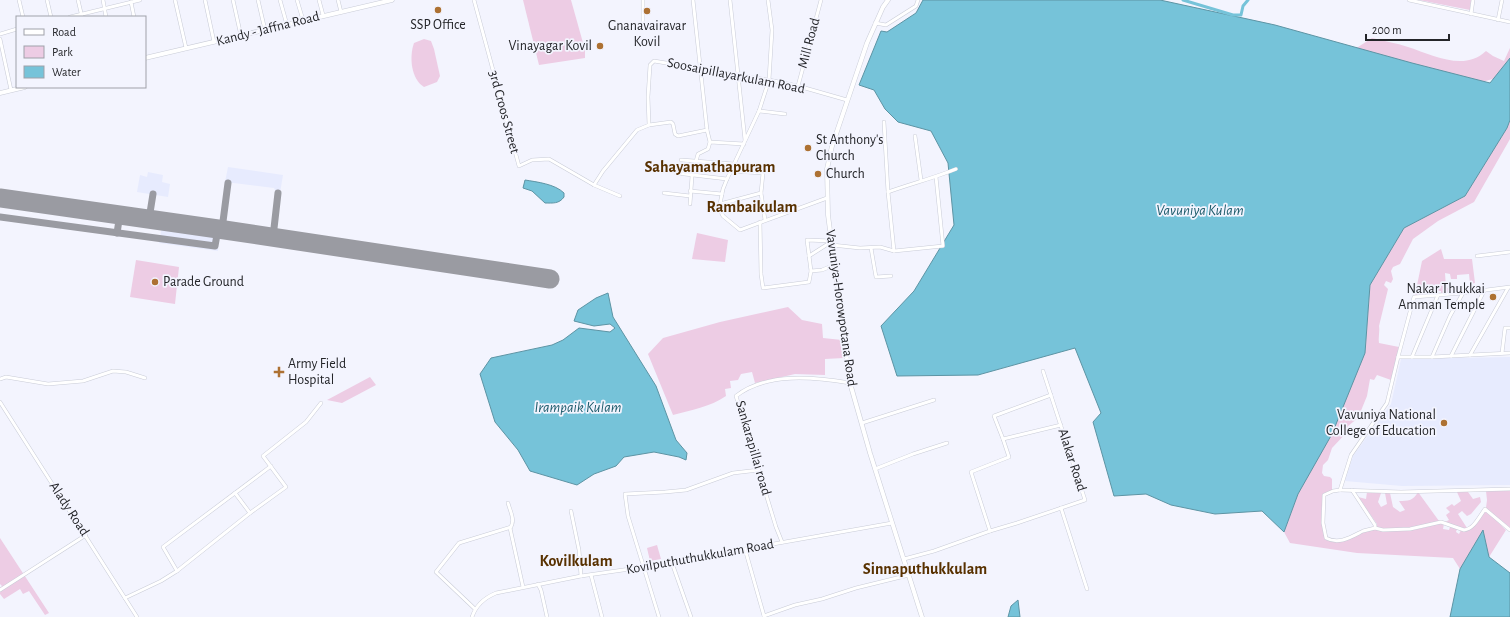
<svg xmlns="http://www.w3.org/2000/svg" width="1510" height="617" font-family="'Alegreya Sans',sans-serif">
<rect width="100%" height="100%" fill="#f3f4fe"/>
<g fill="#e7ebfe">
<path d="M228,167L283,175L280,193L276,192L274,188L225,182Z"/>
<path d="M148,172L163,175L162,182L170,184L168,197L137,192L140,175L147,177Z"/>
<path d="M162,226L219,234L218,251L159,243Z"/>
<path d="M1510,357V485L1402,486L1345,481L1353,456L1391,404L1401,359Z"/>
</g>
<g fill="#edcce4">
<path d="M523,0H571L585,50V58L539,65Z"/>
<path d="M1419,0H1471L1470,10Z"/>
<path d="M1372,38C1384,41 1396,43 1408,47C1433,55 1464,72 1486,51L1493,56L1504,61L1510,48V64L1496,78L1458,89L1355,49Z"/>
<path d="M424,39L431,41L434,49L440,76L437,82L424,87C411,79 409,57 414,43Z"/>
<path d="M1510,120V139L1474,202L1438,221L1413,239L1400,264L1393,267L1391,271L1393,279L1391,283L1386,281L1384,285L1388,289L1379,326C1380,332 1378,337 1379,343L1399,347L1391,380L1377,375L1374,380L1370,379L1367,396L1358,418L1348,426L1347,432L1332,448L1328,460L1323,465L1322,473L1324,476L1330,477L1332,479V490L1323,495C1321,510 1321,525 1325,539C1342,548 1352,535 1366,531C1381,528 1396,532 1410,530C1420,529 1431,526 1441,523L1444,524L1443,529L1449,530L1450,527L1457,529L1456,532L1459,534L1461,530C1473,533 1479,519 1485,511L1495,519L1506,530L1489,557L1483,530L1460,569L1453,558L1357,553L1290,543L1284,532L1298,494L1365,353L1370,285L1404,228L1465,196L1507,128Z"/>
<path d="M697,233L728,240L725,262L692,259Z"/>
<path d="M1441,249L1444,259H1472L1475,283L1470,284L1469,274L1457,275V279H1451L1450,274L1445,273L1446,288L1467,286V291L1441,294V291H1436V294L1415,295L1422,261Z"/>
<path d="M136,260L179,267L175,304L130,297Z"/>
<path d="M788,307L802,320L822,324L823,338L842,340L844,358L825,359V375L795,374L755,383L752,372L741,374L738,380L730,381L731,388L725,389L726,396C710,407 691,410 673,415L648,354L663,338L720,322Z"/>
<path d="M370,377L376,385L342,403L327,400Z"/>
<path d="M1510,490V528L1486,508L1487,500L1486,491Z"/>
<path d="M1367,492L1381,493L1378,502L1381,507L1387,504L1385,493H1390L1393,507L1400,512L1405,510L1399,501C1408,501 1413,501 1418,492L1439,521C1419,526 1397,533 1377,527V524L1358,497L1366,499Z"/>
<path d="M1457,492H1468L1473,499L1480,497L1481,502L1471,514L1467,516L1462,511L1458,514L1467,528L1464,529L1445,522L1449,520L1446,515L1450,512L1446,508L1452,504L1454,506L1461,501Z"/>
<path d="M0,538L49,613L45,615L29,591L23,594L20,589L4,599L0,594V588L2,586L0,584Z"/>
<path d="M657,545L661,559L650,561L647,548Z"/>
</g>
<g fill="#76c3d9" stroke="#5d94a4">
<path d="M923,0H1160L1275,25L1412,63L1490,83L1510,58V120L1507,128L1465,196L1404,228L1370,285L1365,353L1332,434L1298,494L1284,532L1262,511L1215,514L1171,505L1146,494L1114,496L1093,422L1101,413L1075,348L978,375L897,376L881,326L914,291L954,225L948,163L931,131L898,122L885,109L874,90L859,85L881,31L887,32L916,13Z"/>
<path d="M525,180C537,182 555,184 564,193V197C559,204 553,203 545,203L532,191L523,188Z"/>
<path d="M608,293L613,317L656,386L676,440L687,453L686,460L679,457L654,452L624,457L616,466L594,474L577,485L530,471L518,450L495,422L480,374L491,358L552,345L563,340L579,328L610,332L615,328L610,324L594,326L574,321L578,310L596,298Z"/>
<path d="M1483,530L1489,557L1510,573V617H1450L1460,569Z"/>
<path d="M1018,600L1020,617H1008L1011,606Z"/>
</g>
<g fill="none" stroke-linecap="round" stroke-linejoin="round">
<path stroke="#76c3d9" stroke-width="3" d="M1183,0L1233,15H1241L1243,6L1248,0"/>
<g stroke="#9a9ba2" stroke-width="7">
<path d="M0,217L215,246L218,229"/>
<path d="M149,219L153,194"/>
<path d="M222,229L228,183"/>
<path d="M117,233L120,214"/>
<path d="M273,237L278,193"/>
</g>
<path stroke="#9a9ba2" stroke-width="19" d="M0,198L218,229L550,279"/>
<defs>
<g id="minor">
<path d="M19,0L23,17"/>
<path d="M47,0L51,17"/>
<path d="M78,0L82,17"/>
<path d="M103,0L106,17"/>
<path d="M175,0L186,48"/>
<path d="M205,0L214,42"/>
<path d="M233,0L241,36"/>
<path d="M258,0L265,30"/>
<path d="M280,0L287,25"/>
<path d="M297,0L303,20"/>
<path d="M319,0L323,15"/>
<path d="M338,0L341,12"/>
<path d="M474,0L519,166L532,160L549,159L594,185L620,196"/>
<path d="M730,0L745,140"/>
<path d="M768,0L772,30L769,80L759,111L727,179L723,189L720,204L721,212L723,216L740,230L827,198"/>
<path d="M1409,0L1510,22"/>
<path d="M131,2L134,17"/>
<path d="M1471,14L1473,0"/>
<path d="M70,17L140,0"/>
<path d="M1498,20L1502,0"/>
<path d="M643,23V0"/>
<path d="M875,23L886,25L916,6L918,0"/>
<path d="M0,34L17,29"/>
<path d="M0,39L11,90"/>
<path d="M798,86L821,0"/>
<path d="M759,111L785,114"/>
<path d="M884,122L888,192"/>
<path d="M649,125L671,122L673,124L675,134L678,136L707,130L693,0"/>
<path d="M707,130L710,142"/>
<path d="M915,136L921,180"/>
<path d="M681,160L734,164"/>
<path d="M731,171L763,173L761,193L765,220"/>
<path d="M676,173L727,179"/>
<path d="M594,185L603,171L637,130L649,125L648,97L650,65L654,61L769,80L798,86L847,100"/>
<path d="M690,191L722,194"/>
<path d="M664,193L690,196"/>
<path d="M690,204L692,176L698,154L708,149L710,142L744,144"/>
<path d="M720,204L761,193"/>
<path d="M760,222L761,274L763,288L809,282L811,271L807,240L831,241"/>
<path d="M832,245L860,248L880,247L894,251L888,192C910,184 934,178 956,169"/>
<path d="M871,248L876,277L891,276"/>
<path d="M894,251L943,246L936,177"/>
<path d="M809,256L831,242"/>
<path d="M1477,256L1510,252"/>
<path d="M811,271L822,270L834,265"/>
<path d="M1510,287L1463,293L1414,297L1398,357H1432L1510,353"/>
<path d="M1502,353L1505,328H1510"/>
<path d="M1470,355L1508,288"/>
<path d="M1451,356L1484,291"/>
<path d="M1398,357L1387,403L1351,455L1340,490L1401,492L1510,489"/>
<path d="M1412,357L1438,295"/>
<path d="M1432,357L1450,316L1463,293"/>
<path d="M0,379L6,377L48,384L83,381L113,371L126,372L145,378"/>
<path d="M0,402L137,617"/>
<path d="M862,423L934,400"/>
<path d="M1003,439L994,416L1051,395"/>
<path d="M875,469L913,454L947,443"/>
<path d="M1340,490L1333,491L1324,495L1323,523L1326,538C1339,545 1351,537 1363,531C1367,530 1371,529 1375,528V525L1352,490"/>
<path d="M235,493L250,513"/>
<path d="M508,503C510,511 516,521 510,528L523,587"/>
<path d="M1061,508L1087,589"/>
<path d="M571,511L579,550L581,576"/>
<path d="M1375,528L1383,530L1410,529L1441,522L1464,530C1474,529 1479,517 1485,509L1510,530"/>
<path d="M990,531L1017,523L1085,500L1043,371"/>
<path d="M782,542L776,527L736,396C767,372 814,377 850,383"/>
<path d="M745,549L764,616"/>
<path d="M904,559L934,551L990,531L971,472L1009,457L1003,439L1061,425"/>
<path d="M672,563L691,617"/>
<path d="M177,571L163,547L271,466"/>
<path d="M591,575L602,617"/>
<path d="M538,584L541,590L547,617"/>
<path d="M0,590L86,535"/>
<path d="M125,598L161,581L177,571L250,513L286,487L263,456L306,422L321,403"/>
<path d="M475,609L436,572L459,543L511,527"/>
<path d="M764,616L795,605L822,599L856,588L909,575"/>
<path d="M472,617C476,605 484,598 496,593L581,576L672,563L745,549L892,523"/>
<path d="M659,617L628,516L625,494L665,492L686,490L733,473L759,470"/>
</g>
<g id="highway">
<path d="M888,0L883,7L867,43L832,146L827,169L828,215L850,383L870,453L922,617"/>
<path d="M145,58L392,0"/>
<path d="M0,93L25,87"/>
</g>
</defs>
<use href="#minor" stroke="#c9ccd7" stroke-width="4"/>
<use href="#highway" stroke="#c9ccd7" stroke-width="5"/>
<use href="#minor" stroke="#fff" stroke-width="3"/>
<use href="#highway" stroke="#fff" stroke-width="4"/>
</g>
<g fill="#ad7133" stroke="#f3f4fe" stroke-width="1.5">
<circle cx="438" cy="10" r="4"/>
<circle cx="647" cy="11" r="4"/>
<circle cx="600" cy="46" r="4"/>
<circle cx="808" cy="148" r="4"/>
<circle cx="818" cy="174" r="4"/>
<circle cx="155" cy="282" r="4"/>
<circle cx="1493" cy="297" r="4"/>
<path d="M277 366h4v4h4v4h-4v4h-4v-4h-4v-4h4z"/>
<circle cx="1444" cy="423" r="4"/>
</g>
<g text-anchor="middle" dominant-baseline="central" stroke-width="3.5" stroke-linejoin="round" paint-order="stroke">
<g font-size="14" fill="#242529" stroke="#f3f4fe" text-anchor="start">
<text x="438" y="25" text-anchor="middle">SSP Office</text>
<text x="647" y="26" text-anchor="middle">Gnanavairavar<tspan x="647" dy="16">Kovil</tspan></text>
<text x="592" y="46" text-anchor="end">Vinayagar Kovil</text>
<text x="816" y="140">St Anthony's<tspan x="816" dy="16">Church</tspan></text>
<text x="826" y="174">Church</text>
<text x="163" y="282">Parade Ground</text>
<text x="1485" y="289" text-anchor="end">Nakar Thukkai<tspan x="1485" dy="16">Amman Temple</tspan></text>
<text x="288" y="364">Army Field<tspan x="288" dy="16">Hospital</tspan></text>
<text x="1436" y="415" text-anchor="end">Vavuniya National<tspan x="1436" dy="16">College of Education</tspan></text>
</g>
<g font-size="14" fill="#242529" stroke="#f3f4fe">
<text transform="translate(268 29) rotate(-14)">Kandy - Jaffna Road</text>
<text transform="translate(809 43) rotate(-75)">Mill Road</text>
<text transform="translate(736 76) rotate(11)">Soosaipillayarkulam Road</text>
<text transform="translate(504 112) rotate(75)">3rd Croos Street</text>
<text transform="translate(841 308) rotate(82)">Vavuniya-Horowpotana Road</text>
<text transform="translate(753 448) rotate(74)">Sankarapillai road</text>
<text transform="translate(1072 460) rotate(72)">Alakar Road</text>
<text transform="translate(69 509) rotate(57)">Alady Road</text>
<text transform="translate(700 557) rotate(-10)">Kovilputhuthukkulam Road</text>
</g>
<g font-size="15" font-style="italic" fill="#1c5b6b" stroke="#f3f4fe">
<text x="1200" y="210">Vavuniya Kulam</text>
<text x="578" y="407">Irampaik Kulam</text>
</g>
<g font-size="16" font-weight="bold" fill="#583100" stroke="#f3f4fe">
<text x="710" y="167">Sahayamathapuram</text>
<text x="752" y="207">Rambaikulam</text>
<text x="576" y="561">Kovilkulam</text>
<text x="925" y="569">Sinnaputhukkulam</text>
</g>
</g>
<rect x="16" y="16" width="130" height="72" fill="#f3f4fe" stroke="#a0a1a9"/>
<rect x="24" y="29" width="20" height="6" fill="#ffffff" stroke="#a0a1a9"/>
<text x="52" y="36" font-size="12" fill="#242529">Road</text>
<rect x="24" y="46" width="20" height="12" fill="#edcce4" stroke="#a0a1a9"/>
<text x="52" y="56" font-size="12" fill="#242529">Park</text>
<rect x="24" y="66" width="20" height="12" fill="#76c3d9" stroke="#a0a1a9"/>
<text x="52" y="76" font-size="12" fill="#242529">Water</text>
<path d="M1366 34v6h83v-6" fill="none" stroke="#242529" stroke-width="2"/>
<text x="1372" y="34" font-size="12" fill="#242529" stroke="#f3f4fe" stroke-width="3" paint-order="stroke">200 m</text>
</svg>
